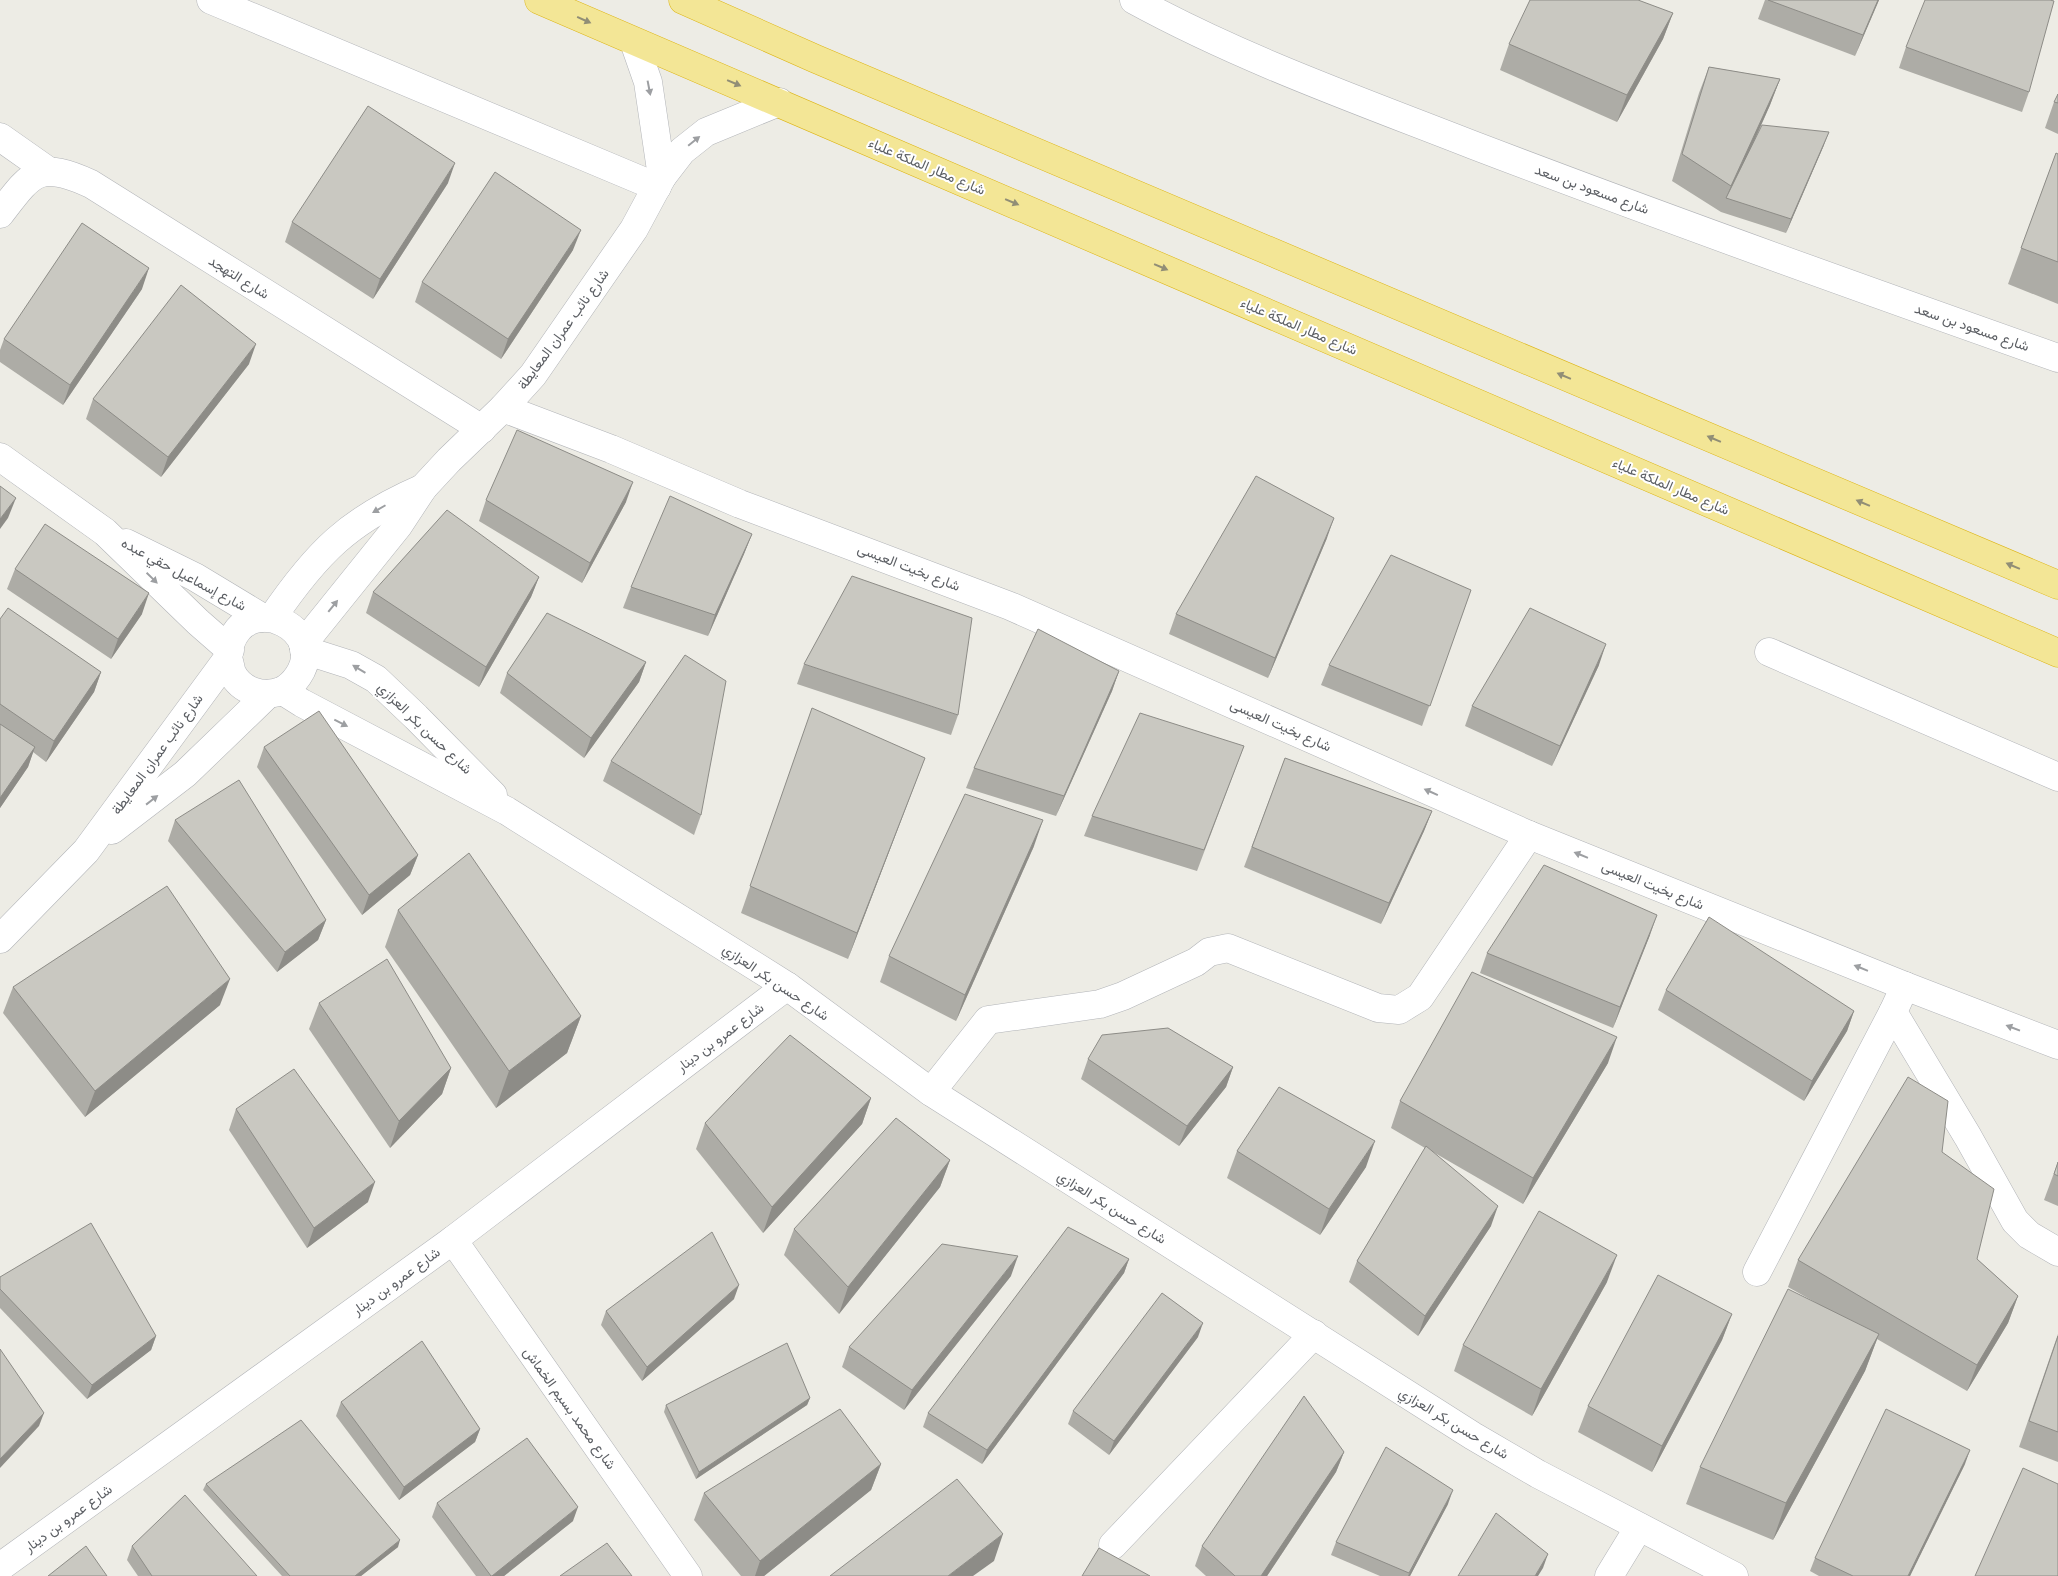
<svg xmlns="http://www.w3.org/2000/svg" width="2058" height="1576" font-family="'DM Sans',Vazirmatn,sans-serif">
<rect width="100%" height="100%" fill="#edece5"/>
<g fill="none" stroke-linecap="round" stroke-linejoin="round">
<defs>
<g id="minor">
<path d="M211,0L657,187"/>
<path d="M1134,0C1242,59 1358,100 1473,145C1667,219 1862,289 2058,358"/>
<path d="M634,42L648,82L662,177"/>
<path d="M0,137L47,170"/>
<path d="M0,214C32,172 39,160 91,184L482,429"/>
<path d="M503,408L611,449L740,504L1010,606L1529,835L1905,986L2058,1045"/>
<path d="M0,457L105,532L198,622L230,650"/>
<path d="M126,543L195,577L263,618"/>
<path d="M272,618C317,552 349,520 423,488"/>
<path d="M303,644L398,526L423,488L449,460L503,408L533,375L634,229L662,177L682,151L706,132L779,102"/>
<path d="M304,650L351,665L376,679L416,717L493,795"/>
<path d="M1769,652L2058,777"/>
<path d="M283,691L302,703L507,811L787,986L931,1092L1473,1436L1538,1474L1734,1576"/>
<path d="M112,830L185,774L268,694"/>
<path d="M0,939L86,851L228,658C229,653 229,647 231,642C250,591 329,630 298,676C294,682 288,688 281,691C263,698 241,691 232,673C230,668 230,662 228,658"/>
<path d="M1905,986L1893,1012L1968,1137L2015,1221L2029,1235L2058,1252"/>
<path d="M931,1092L988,1020L1100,1004L1123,996L1196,962L1209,952L1228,948L1378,1008L1399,1010L1420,997L1529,835"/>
<path d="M453,1240L688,1576"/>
<path d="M1757,1272L1893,1012"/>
<path d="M1113,1545L1314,1334"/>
<path d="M0,1567L453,1240L787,986"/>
<path d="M1609,1576L1639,1527"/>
</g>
<g id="highway">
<path d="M539,0L2058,653"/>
<path d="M683,0L816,59L2058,585"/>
</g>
</defs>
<use href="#minor" stroke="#b2b4b8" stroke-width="29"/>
<use href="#highway" stroke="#ddb515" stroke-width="29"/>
<use href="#minor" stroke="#fff" stroke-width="28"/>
<use href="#highway" stroke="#f3e696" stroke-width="28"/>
</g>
<g fill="#adaca6">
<path d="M1765,0H1879L1855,56L1758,19Z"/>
<path d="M1673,13L1663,39L1617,122L1500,70L1509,44Z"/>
<path d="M1906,47L2029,92L2022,112L1899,68Z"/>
<path d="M1709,67L1780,79L1770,105L1756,137L1824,145L1786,233L1721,212L1672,181L1699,93Z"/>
<path d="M2058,94V134L2045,128L2054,102Z"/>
<path d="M2056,153L2058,154V304L2008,284Z"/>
<path d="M448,183L373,299L285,242L292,222Z"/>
<path d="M573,250L501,359L415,302L422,282Z"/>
<path d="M142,289L63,405L0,362V350L4,339Z"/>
<path d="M249,364L161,477L86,419L93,399Z"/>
<path d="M486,500L626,502L582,583L479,521Z"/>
<path d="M752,534L744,554L708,636L623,608L631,587Z"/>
<path d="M1327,538L1268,678L1169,634L1176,614Z"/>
<path d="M15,569L142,614L111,659L7,589Z"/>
<path d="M539,577L531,597L479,687L366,613L373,592Z"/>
<path d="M1471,590L1422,726L1321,685L1329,665Z"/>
<path d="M0,619L101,672L94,692L46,762L33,752L28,767L0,808Z"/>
<path d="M646,662L639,682L584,758L500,693L507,673Z"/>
<path d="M804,664L958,715L951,735L797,684Z"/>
<path d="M1599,665L1552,766L1465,726L1472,706Z"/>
<path d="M1119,671L1112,691L1056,816L966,788L974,768Z"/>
<path d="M803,735L925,758L848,959L741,913Z"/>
<path d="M1244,746L1197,871L1084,836L1092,816Z"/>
<path d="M264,747L418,855L410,875L362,915L257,767Z"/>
<path d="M1285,758L1432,811L1424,831L1381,924L1244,867Z"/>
<path d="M611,761L701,815L694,835L603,781Z"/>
<path d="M175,820L326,920L318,940L277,972L168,841Z"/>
<path d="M1034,846L956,1021L880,982L889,956Z"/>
<path d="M398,910L581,1016L567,1053L496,1108L385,947Z"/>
<path d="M1650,935L1613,1028L1480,973L1487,953Z"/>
<path d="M13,987L220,1005L85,1117L3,1013Z"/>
<path d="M1666,990L1854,1011L1847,1031L1804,1101L1658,1010Z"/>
<path d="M319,1003L451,1068L442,1094L390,1148L309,1029Z"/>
<path d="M1088,1059L1233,1067L1226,1087L1179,1146L1081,1079Z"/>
<path d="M1608,1063L1523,1204L1433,1152L1491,1226L1418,1336L1349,1282L1357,1261L1425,1148L1391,1128L1400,1101Z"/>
<path d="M871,1098L862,1124L763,1233L696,1149L705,1123Z"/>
<path d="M236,1109L368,1202L307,1248L229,1130Z"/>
<path d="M1237,1151L1366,1167L1320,1235L1227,1178Z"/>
<path d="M1942,1152L1977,1259L2018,1296L2008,1323L1967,1391L1877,1339L1865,1371L1773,1540L1686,1504L1700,1467L1820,1305L1788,1287L1798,1260Z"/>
<path d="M950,1160L940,1187L839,1314L784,1255L794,1229Z"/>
<path d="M2058,1162V1206L2044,1200Z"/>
<path d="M1129,1259L1124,1273L982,1464L923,1427L928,1413Z"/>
<path d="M1011,1276L904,1410L842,1367L849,1347Z"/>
<path d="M0,1277L156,1336L151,1350L87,1399L0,1308Z"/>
<path d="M1607,1282L1532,1416L1454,1371L1463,1345Z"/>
<path d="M734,1299L642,1381L601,1325L606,1311Z"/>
<path d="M1732,1314L1722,1340L1652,1472L1578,1432L1588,1406Z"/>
<path d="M2058,1334V1462L2019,1447Z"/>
<path d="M1198,1337L1109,1455L1068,1424L1073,1411Z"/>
<path d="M810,1398L807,1405L696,1479L664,1412L666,1405Z"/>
<path d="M341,1402L480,1429L475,1442L399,1500L336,1416Z"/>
<path d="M1344,1452L1336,1472L1267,1576H1206L1195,1566L1202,1546Z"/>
<path d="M881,1464L871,1490L764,1576H741L694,1520L704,1493Z"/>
<path d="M1965,1464L1910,1576H1819L1810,1571L1815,1558Z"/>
<path d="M206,1484L398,1547L361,1576H282L203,1490Z"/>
<path d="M437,1503L573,1521L504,1576H476L432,1517Z"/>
<path d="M1448,1504L1410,1576H1380L1331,1555L1336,1542Z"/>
<path d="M132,1546L257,1576H138L127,1560Z"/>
</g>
<g fill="#8d8c87">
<path d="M1878,0H1879L1855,56L1863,35Z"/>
<path d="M1673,13L1663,39L1617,122L1627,95Z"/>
<path d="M1780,79L1770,105L1728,199L1726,198L1731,186Z"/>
<path d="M1829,132L1824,145L1786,233L1791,219Z"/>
<path d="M455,163L448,183L373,299L380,279Z"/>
<path d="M581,230L573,250L501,359L508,339Z"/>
<path d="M149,268L142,289L63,405L70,385Z"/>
<path d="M256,344L249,364L161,477L168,457Z"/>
<path d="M633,482L626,502L582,583L590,563Z"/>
<path d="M16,498L8,518L0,529V519Z"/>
<path d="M1334,518L1327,538L1268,678L1275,658Z"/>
<path d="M752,534L744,554L708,636L715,615Z"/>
<path d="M539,577L531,597L479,687L486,667Z"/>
<path d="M149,593L142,614L111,659L118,639Z"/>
<path d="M1606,644L1599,665L1552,766L1560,746Z"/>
<path d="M646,662L639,682L584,758L591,738Z"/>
<path d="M1119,671L1112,691L1056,816L1064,796Z"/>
<path d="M101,672L94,692L46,762L54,741Z"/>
<path d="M35,747L28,767L0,808V798Z"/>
<path d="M925,758L915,784L848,959L857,933Z"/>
<path d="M1432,811L1424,831L1381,924L1389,903Z"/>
<path d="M1043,820L1034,846L956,1021L965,995Z"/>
<path d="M418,855L410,875L362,915L369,895Z"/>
<path d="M1657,915L1650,935L1613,1028L1620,1007Z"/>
<path d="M326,920L318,940L277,972L285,952Z"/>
<path d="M230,979L220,1005L85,1117L95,1091Z"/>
<path d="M1854,1011L1847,1031L1804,1101L1812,1081Z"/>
<path d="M581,1016L567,1053L496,1108L509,1071Z"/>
<path d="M1617,1037L1608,1063L1523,1204L1533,1178Z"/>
<path d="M1233,1067L1226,1087L1179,1146L1187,1126Z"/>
<path d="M451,1068L442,1094L390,1148L399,1121Z"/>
<path d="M871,1098L862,1124L763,1233L772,1207Z"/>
<path d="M1375,1141L1366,1167L1320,1235L1329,1209Z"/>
<path d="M950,1160L940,1187L839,1314L848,1287Z"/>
<path d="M375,1182L368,1202L307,1248L314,1228Z"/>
<path d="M1498,1206L1491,1226L1418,1336L1425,1316Z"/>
<path d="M1617,1255L1607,1282L1532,1416L1541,1389Z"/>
<path d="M1018,1256L1011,1276L904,1410L912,1390Z"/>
<path d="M1129,1259L1124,1273L982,1464L987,1450Z"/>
<path d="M739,1285L734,1299L642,1381L647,1367Z"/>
<path d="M2018,1296L2008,1323L1967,1391L1977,1365Z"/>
<path d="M1732,1314L1722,1340L1652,1472L1662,1446Z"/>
<path d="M1203,1323L1198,1337L1109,1455L1114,1441Z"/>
<path d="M1879,1334L1865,1371L1773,1540L1786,1503Z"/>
<path d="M156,1336L151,1350L87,1399L92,1385Z"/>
<path d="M810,1398L807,1405L696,1479L699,1472Z"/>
<path d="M44,1413L39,1426L0,1468V1459Z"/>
<path d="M480,1429L475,1442L399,1500L404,1487Z"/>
<path d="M1970,1450L1965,1464L1910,1576H1908Z"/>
<path d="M1344,1452L1336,1472L1267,1576H1261Z"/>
<path d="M881,1464L871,1490L764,1576H755L760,1561Z"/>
<path d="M1453,1490L1448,1504L1410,1576H1408Z"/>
<path d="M578,1507L573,1521L504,1576H492Z"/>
<path d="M1003,1534L994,1561L973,1576H948Z"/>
<path d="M400,1540L398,1547L361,1576H355Z"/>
<path d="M1548,1554L1543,1568L1538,1576H1535Z"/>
</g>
<g fill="#c9c8c1" stroke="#8d8c87">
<path d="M1530,0H1638L1673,13L1627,95L1509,44Z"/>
<path d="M1768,0H1878L1863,35Z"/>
<path d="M1925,0H2050L2054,1L2029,92L1906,47Z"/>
<path d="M1709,67L1780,79L1731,186L1682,154Z"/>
<path d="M2058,94V103L2054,102Z"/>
<path d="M368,106L455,163L380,279L292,222Z"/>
<path d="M1762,125L1829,132L1791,219L1726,198Z"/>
<path d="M2056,153L2058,154V262L2021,248Z"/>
<path d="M495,172L581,230L508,339L422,282Z"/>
<path d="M82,223L149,268L70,385L4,339Z"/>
<path d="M181,285L256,344L168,457L93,399Z"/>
<path d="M517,430L633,482L590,563L486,500Z"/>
<path d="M1256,476L1334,518L1275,658L1176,614Z"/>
<path d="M0,486L16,498L0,519Z"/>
<path d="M670,496L752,534L715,615L631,587Z"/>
<path d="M447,510L539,577L486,667L373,592Z"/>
<path d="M45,524L149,593L118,639L15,569Z"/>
<path d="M1391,555L1471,590L1430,706L1329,665Z"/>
<path d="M852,576L972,618L958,715L804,664Z"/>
<path d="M8,608L101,672L54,741L0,704V619Z"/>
<path d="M1530,608L1606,644L1560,746L1472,706Z"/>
<path d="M547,613L646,662L591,738L507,673Z"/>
<path d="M1038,629L1119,671L1064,796L974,768Z"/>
<path d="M685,655L726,681L701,815L611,761Z"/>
<path d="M812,708L925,758L857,933L750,886Z"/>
<path d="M319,711L418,855L369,895L264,747Z"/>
<path d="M1140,713L1244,746L1204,850L1092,816Z"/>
<path d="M0,724L35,747L0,798Z"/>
<path d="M1285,758L1432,811L1389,903L1252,847Z"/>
<path d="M239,780L326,920L285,952L175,820Z"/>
<path d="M965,794L1043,820L965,995L889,956Z"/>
<path d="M469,853L581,1016L509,1071L398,910Z"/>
<path d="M1544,865L1657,915L1620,1007L1487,953Z"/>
<path d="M167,886L230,979L95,1091L13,987Z"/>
<path d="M1709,917L1854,1011L1812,1081L1666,990Z"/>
<path d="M387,959L451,1068L399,1121L319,1003Z"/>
<path d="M1472,972L1617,1037L1533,1178L1400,1101Z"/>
<path d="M1168,1028L1233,1067L1187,1126L1088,1059L1102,1035Z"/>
<path d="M790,1035L871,1098L772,1207L705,1123Z"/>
<path d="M294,1069L375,1182L314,1228L236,1109Z"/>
<path d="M1908,1077L1948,1101L1942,1152L1994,1189L1977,1259L2018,1296L1977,1365L1798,1260Z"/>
<path d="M1279,1087L1375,1141L1329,1209L1237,1151Z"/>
<path d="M896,1118L950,1160L848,1287L794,1229Z"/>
<path d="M1426,1146L1498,1206L1425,1316L1357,1261Z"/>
<path d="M2058,1162V1176L2054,1174Z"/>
<path d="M1539,1211L1617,1255L1541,1389L1463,1345Z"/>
<path d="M91,1223L156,1336L92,1385L0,1289V1277Z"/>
<path d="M1068,1227L1129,1259L987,1450L928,1413Z"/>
<path d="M712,1232L739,1285L647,1367L606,1311Z"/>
<path d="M942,1244L1018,1256L912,1390L849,1347Z"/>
<path d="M1658,1275L1732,1314L1662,1446L1588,1406Z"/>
<path d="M1788,1289L1879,1334L1786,1503L1700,1467Z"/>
<path d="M1162,1293L1203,1323L1114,1441L1073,1411Z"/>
<path d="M2058,1336V1432L2029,1421Z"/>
<path d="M422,1341L480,1429L404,1487L341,1402Z"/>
<path d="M787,1343L810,1398L699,1472L666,1405Z"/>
<path d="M0,1349L44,1413L0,1459Z"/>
<path d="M1304,1396L1344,1452L1261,1576H1235L1202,1546Z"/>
<path d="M840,1409L881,1464L760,1561L704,1493Z"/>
<path d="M1886,1409L1970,1450L1908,1576H1853L1815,1558Z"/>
<path d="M301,1420L400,1540L355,1576H290L206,1484Z"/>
<path d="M527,1438L578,1507L492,1576H491L437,1503Z"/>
<path d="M1386,1447L1453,1490L1409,1573L1336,1542Z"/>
<path d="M2023,1468L2058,1484V1576H1975Z"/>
<path d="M957,1479L1003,1534L948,1576H830Z"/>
<path d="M185,1495L257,1576H152L132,1546Z"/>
<path d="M1496,1513L1548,1554L1535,1576H1458Z"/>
<path d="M607,1543L632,1576H560Z"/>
<path d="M86,1546L107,1576H48Z"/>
<path d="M1099,1548L1150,1576H1082Z"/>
</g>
<defs><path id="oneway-solid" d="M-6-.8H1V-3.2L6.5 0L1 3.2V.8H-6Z" transform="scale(1.25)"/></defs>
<g fill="#918e76">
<use href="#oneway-solid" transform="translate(584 20) rotate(24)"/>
<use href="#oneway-solid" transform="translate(734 83) rotate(23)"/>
<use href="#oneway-solid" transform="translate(1012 202) rotate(23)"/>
<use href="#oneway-solid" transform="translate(1161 267) rotate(23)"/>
<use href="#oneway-solid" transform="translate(1564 376) rotate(-157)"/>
<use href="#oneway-solid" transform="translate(1714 439) rotate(-157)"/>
<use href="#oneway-solid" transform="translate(1863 503) rotate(-157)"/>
<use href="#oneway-solid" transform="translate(2013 566) rotate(-157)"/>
</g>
<g fill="#9d9fa2">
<use href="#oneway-solid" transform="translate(649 88) rotate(79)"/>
<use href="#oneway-solid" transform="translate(694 141) rotate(-39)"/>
<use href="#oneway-solid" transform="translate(379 509) rotate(150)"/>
<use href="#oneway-solid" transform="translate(152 578) rotate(44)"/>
<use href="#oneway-solid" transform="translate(333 606) rotate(-51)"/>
<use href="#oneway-solid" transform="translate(359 669) rotate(-149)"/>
<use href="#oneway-solid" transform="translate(341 723) rotate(27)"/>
<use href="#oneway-solid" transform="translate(1431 792) rotate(-156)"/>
<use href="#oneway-solid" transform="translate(152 800) rotate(-38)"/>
<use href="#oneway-solid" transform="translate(1581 855) rotate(-158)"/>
<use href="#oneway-solid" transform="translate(1861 968) rotate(-158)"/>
<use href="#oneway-solid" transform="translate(2013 1028) rotate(-159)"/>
</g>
<g text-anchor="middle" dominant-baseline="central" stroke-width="4" stroke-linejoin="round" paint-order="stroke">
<g font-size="14" fill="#5c5f64" stroke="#fff">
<text transform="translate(927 166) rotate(23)">شارع مطار الملكة علياء</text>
<text transform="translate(1592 189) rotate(20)">شارع مسعود بن سعد</text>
<text transform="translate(239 277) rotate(32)">شارع التهجد</text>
<text transform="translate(1299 326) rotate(23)">شارع مطار الملكة علياء</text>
<text transform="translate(1972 327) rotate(19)">شارع مسعود بن سعد</text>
<text transform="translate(563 329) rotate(-54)">شارع نائب عمران المعايطة</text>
<text transform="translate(1671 486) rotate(23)">شارع مطار الملكة علياء</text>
<text transform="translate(909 567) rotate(21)">شارع بخيت العيسى</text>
<text transform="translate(184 574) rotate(28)">شارع إسماعيل حقي عبده</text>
<text transform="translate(1281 725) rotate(24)">شارع بخيت العيسى</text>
<text transform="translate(425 728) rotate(44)">شارع حسن بكر العزازي</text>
<text transform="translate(157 754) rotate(-54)">شارع نائب عمران المعايطة</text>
<text transform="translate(1653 885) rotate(22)">شارع بخيت العيسى</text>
<text transform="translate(776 982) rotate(34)">شارع حسن بكر العزازي</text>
<text transform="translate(720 1037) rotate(-37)">شارع عمرو بن دينار</text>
<text transform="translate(1112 1207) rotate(32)">شارع حسن بكر العزازي</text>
<text transform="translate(396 1281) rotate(-36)">شارع عمرو بن دينار</text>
<text transform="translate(570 1408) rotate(54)">شارع محمد بسيم الخماش</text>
<text transform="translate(1454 1423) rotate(31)">شارع حسن بكر العزازي</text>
<text transform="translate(68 1518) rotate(-36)">شارع عمرو بن دينار</text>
</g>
</g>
</svg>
